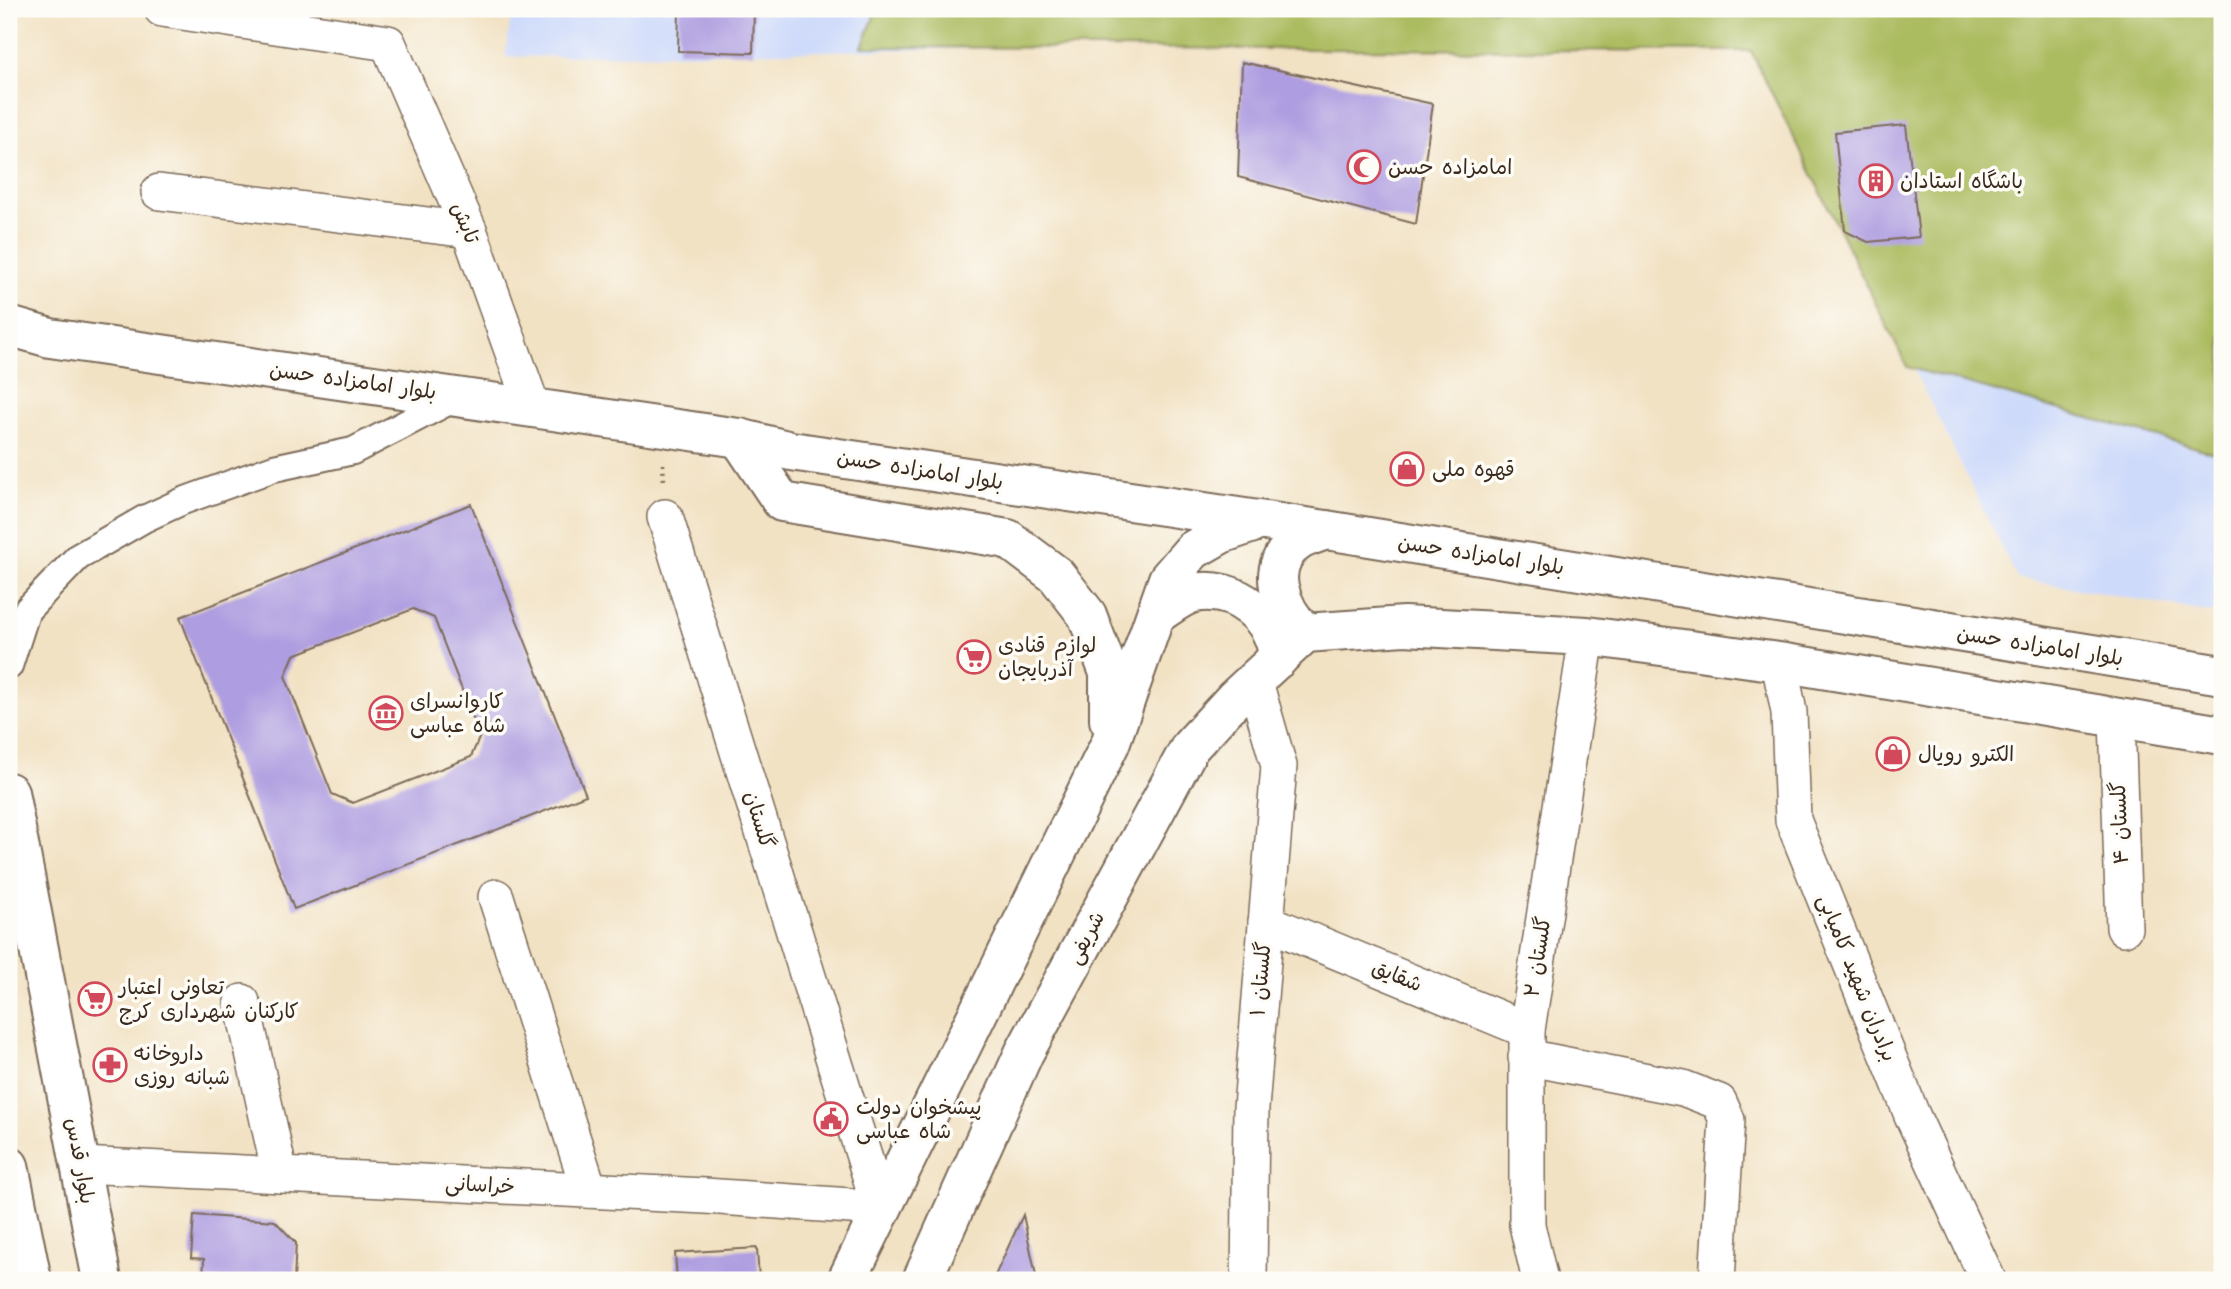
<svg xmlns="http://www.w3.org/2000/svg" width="2231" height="1289" font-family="'Architects Daughter','Playpen Sans Arabic',sans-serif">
<rect width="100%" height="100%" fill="#fdfcf7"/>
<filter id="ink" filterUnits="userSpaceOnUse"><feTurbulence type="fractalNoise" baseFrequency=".0143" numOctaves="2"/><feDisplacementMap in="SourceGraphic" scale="14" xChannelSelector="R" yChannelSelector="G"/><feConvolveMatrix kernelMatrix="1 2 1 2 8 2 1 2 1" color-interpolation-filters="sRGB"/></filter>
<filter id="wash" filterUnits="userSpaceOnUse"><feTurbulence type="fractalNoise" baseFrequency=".00686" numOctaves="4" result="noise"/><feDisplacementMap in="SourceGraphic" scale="28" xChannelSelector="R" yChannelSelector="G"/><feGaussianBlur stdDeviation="1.57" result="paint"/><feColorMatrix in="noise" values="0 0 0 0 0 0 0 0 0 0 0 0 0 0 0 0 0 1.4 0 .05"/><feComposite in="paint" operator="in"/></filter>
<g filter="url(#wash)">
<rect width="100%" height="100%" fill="#f2e2c4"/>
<path fill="#cedafa" d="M512,9H2222V615L2017,578L1756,51L1057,47L505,57Z"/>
<path fill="#abbb5e" stroke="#73723e" stroke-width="2" d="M877,9H2222V455L1907,367L1751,51L862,47Z"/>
<g id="blocks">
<g fill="#ae9de0" fill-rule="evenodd">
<path d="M679,9H754L753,53L678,51Z"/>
<path d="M1242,62L1433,104L1416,224L1238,177Z"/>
<path d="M1906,125L1919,237L1868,242L1845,231L1835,132Z"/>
<path d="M471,504L586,795L294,909L180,617ZM413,609L434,618L480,736L471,757L353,803L332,794L285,676L294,655Z"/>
<path d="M194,1215L275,1221L296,1243L294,1280H203L204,1259L191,1258Z"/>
<path d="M1023,1215L1037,1280H993Z"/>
<path d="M757,1248L759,1280H677L675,1253Z"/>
</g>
</g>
</g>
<g filter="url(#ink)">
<use href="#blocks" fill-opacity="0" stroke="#7b6a58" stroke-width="2"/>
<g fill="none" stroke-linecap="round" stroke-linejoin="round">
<defs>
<path id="pedestrian" d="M9,666L27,610L78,557L144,519L183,501L274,468L353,451L457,397"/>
<g id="minor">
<path d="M162,9L388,43L469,230L532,406"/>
<path d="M159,192L469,230"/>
<path d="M1779,662L1789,712L1793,820L1912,1115L1988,1280"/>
<path d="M2117,718L2124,928"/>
<path d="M496,897L589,1190"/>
<path d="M1266,922L1527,1030"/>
<path d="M242,1002L280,1175"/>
<path d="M1526,1057L1683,1088L1719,1102L1727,1120L1717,1280"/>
<path d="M81,1165L705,1196L880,1208L665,517"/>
<path d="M1249,1280L1251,1108L1279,766L1255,682"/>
<path d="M1540,1280L1527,1225V1030L1587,636"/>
</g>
<g id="secondary">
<path d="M9,326L50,338L739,438L791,451L1326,530L2222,675"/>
<path d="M739,438L782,502L1008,539L1056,575L1087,615L1109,673V720"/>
<path d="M1156,615C1167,608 1181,596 1194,593C1236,585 1276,618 1278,659"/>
<path d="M1305,633L1404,626L1587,636L1779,662L2222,735"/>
<path d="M1305,633C1281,609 1261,564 1300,540C1308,536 1318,533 1326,530"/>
<path d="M9,792L102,1280"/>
<path d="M9,1166L32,1280"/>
<path d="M847,1280L1110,744L1168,579L1193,550L1221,534L1256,522"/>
<path d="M922,1280L1024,1053L1190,747L1234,699L1305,633"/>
</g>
</defs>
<use href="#pedestrian" stroke="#7b6a58" stroke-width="30"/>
<use href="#minor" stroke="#7b6a58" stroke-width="38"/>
<use href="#secondary" stroke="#7b6a58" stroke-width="42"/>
<path stroke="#7b6a58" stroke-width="4.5" stroke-dasharray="2 5" stroke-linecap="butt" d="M663,464L664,483"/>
<use href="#pedestrian" stroke="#fff" stroke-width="26"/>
<use href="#minor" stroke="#fff" stroke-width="35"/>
<use href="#secondary" stroke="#fff" stroke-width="38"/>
</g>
</g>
<defs>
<symbol id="mosque-ring" viewBox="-11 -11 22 22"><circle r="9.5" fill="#fdfcf7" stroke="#d1495b" stroke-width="1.5"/><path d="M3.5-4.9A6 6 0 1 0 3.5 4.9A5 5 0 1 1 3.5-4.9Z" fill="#d1495b"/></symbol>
<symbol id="building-ring" viewBox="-11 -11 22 22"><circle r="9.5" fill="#fdfcf7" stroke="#d1495b" stroke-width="1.5"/><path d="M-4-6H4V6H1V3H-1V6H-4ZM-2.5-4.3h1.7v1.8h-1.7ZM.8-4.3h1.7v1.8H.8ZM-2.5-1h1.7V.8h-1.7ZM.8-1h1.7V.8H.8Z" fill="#d1495b"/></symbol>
<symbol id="shop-ring" viewBox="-11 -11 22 22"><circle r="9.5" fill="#fdfcf7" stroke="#d1495b" stroke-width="1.5"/><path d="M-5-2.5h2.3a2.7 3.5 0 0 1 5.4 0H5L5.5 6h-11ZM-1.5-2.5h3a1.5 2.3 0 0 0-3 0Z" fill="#d1495b"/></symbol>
<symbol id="supermarket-ring" viewBox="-11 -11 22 22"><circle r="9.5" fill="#fdfcf7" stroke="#d1495b" stroke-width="1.5"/><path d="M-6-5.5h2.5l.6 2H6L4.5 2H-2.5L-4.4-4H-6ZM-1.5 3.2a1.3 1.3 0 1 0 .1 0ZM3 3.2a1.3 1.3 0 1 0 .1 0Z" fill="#d1495b"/></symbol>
<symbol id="museum-ring" viewBox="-11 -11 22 22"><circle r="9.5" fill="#fdfcf7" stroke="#d1495b" stroke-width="1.5"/><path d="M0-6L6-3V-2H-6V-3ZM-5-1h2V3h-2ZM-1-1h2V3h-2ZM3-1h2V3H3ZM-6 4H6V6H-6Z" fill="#d1495b"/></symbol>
<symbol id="pharmacy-ring" viewBox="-11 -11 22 22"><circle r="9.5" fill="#fdfcf7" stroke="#d1495b" stroke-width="1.5"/><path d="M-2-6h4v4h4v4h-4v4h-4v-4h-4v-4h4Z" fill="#d1495b"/></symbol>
<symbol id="civic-ring" viewBox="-11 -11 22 22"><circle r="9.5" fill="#fdfcf7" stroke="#d1495b" stroke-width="1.5"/><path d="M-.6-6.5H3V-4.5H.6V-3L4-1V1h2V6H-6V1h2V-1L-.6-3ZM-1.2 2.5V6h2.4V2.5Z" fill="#d1495b"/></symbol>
</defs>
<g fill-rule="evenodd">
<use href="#mosque-ring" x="1345" y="148" width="38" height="38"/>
<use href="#building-ring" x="1857" y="162" width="38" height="38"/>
<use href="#shop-ring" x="1388" y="450" width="38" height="38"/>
<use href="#supermarket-ring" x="955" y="638" width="38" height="38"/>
<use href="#museum-ring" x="367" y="694" width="38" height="38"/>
<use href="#shop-ring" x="1874" y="735" width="38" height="38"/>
<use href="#supermarket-ring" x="76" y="980" width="38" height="38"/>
<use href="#pharmacy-ring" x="91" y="1046" width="38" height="38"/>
<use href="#civic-ring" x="812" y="1100" width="38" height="38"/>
</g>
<g text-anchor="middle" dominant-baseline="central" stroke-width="7" stroke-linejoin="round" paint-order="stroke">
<g font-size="21" fill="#3b2a1e" stroke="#fdfcf7" text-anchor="start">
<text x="1388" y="167">امامزاده حسن</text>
<text x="1900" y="181">باشگاه استادان</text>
<text x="1432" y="469">قهوه ملی</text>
<text x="998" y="645">لوازم قنادی<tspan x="998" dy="24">آذربایجان</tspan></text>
<text x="410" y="701">کاروانسرای<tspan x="410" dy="24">شاه عباسی</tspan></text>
<text x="1918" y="754">الکترو رویال</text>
<text x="119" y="987">تعاونی اعتبار<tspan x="119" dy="24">کارکنان شهرداری کرج</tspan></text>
<text x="134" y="1053">داروخانه<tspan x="134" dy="24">شبانه روزی</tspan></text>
<text x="856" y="1107">پیشخوان دولت<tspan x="856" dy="24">شاه عباسی</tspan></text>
</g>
<g font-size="21" fill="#3b2a1e" stroke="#fdfcf7">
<text transform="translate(465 223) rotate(68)">تابش</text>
<text transform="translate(353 381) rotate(8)">بلوار امامزاده حسن</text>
<text transform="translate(920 470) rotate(9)">بلوار امامزاده حسن</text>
<text transform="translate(1481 555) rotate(9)">بلوار امامزاده حسن</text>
<text transform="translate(2040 646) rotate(9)">بلوار امامزاده حسن</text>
<text transform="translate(759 820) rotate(73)">گلستان</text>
<text transform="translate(2120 823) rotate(-92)">گلستان ۴</text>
<text transform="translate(1086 938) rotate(-62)">شریفی</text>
<text transform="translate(1538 957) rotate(-81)">گلستان ۲</text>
<text transform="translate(1397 976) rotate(22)">شقایق</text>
<text transform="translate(1857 978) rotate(68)">برادران شهید کامیابی</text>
<text transform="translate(1261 979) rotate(-85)">گلستان ۱</text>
<text transform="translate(80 1161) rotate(80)">بلوار قدس</text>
<text transform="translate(480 1185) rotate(3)">خراسانی</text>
</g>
</g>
<rect width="2231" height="1289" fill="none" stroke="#fdfcf7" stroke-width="35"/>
</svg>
